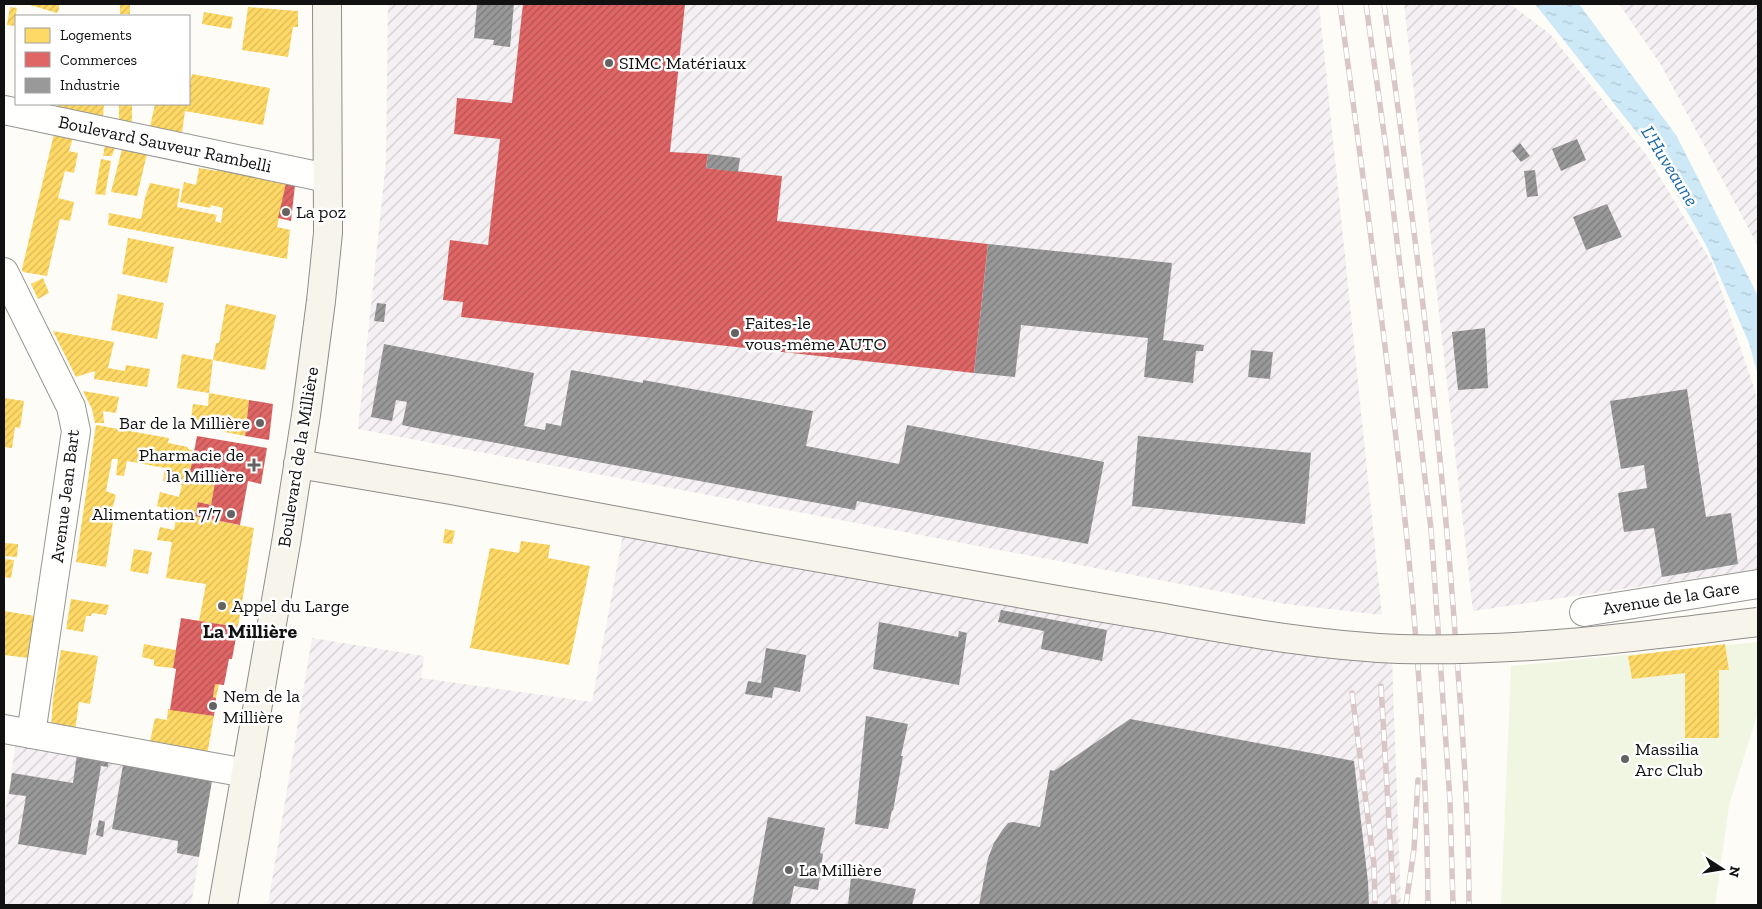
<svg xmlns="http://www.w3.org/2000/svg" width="1762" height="909" font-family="'Zilla Slab',serif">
<defs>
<pattern id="industrial-furrows" width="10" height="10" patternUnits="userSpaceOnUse" patternTransform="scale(1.25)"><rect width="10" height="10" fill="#f5f0f3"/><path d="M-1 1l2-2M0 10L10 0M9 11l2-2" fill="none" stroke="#d1cdcf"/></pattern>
<pattern id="water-ripples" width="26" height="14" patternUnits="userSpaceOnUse" patternTransform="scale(1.25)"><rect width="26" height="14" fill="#cde8f7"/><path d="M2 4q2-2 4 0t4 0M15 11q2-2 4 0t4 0" fill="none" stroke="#afc6d3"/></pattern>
<pattern id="homes-hatch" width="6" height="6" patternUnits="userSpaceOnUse" patternTransform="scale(1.25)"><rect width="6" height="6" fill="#ffd966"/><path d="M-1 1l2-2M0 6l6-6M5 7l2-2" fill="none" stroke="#dab957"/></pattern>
<pattern id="shops-hatch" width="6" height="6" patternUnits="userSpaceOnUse" patternTransform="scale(1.25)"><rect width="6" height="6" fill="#e06666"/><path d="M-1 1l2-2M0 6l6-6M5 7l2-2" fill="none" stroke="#b45353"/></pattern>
<pattern id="industry-hatch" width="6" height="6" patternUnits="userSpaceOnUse" patternTransform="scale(1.25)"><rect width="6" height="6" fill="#999"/><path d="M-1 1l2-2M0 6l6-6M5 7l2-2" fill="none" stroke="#7b7b7b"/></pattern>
</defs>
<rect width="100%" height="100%" fill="#fdfcf7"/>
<g fill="url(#industrial-furrows)">
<path d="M388,4H1319L1382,615L1286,604L358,429L386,161Z"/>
<path d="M1404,4H1510L1550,34L1647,156L1712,263L1755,391L1758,409V569L1473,611Z"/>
<path d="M1619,4H1758V246L1661,65Z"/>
<path d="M623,534L1392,661L1401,905H268L312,638L424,656L421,678L592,702Z"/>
<path d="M16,742L213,775L191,905H4V820Z"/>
</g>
<path fill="#f0f6e1" d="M1758,642V712L1729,805L1715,905H1501L1511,666Z"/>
<path fill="url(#water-ripples)" d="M1535,4H1579L1676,135L1758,296V375L1749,343L1706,245L1654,154Z"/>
<g fill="url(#homes-hatch)">
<path d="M30,4H59V9L57,13L30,5Z"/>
<rect x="120" y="4" width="10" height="10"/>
<path d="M10,7L17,8L14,26L7,25Z"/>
<path d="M248,7L298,11V27H293L288,57L242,50Z"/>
<path d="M204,12L233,17L231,29L202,24Z"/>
<path d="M192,74L270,88L263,125L185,111L182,133L150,127L155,104H189V86Z"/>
<path d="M59,104H104L103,116L58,107Z"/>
<path d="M119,104H132V123L119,120Z"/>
<path d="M54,134L73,138L69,151L78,153L74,173L65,171L58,198L74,202L70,221L60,219L47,276L23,272L22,269Z"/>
<path d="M105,145L115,147L112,156H103Z"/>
<path d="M122,149L147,154L137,196L111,192Z"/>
<path d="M101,159L111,161L105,195L95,194Z"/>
<path d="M199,168L217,171V169L286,183L277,227L290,230L287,259L108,225L109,213L141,219L145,198L150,183L180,189L177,207L217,215L215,221L221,223L223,208L211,205L210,208L180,202L184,182L196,185Z"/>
<path d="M128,238L174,247L167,283L122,274Z"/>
<path d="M43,278L49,293L38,299L31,284Z"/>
<path d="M118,294L164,303L157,339L111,330Z"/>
<path d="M226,304L276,315L265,370L213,360L209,393L249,400L245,436L190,425L193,404L208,406L209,393L177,388L182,354L213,360L216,343H219Z"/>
<path d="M53,331L114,342L108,368L125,371L126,365L150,369L147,387L94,379L95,371L76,377Z"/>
<path d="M83,391L119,397L116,413L103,411L104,423H95L92,409Z"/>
<path d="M4,398L24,401L20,428L15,427L12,448L4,447Z"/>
<path d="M96,425L169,438L168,443L188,447V449L194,451L190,472L216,476L211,505L198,502L195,516L254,528L238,627L199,621L206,584L166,578L172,542L157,540L160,527L174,530L177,512L157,506L160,492L179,497L182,485L163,481L165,468L127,461L124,476L116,475L118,459H112L106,491L116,495L109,521L113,522L106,567L76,562Z"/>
<path d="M445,529L455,531L452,544L443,543Z"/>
<path d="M521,541L550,545L548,558L590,566L569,665L470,648L490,548L519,553Z"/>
<path d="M4,543L18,544L17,557L4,556Z"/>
<path d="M134,549L152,552L148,574L130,571Z"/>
<path d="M4,559L14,560L11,578L4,577Z"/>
<path d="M71,599L109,605L106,615L92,613L91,616H86L83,632L66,629Z"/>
<path d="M4,611L35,616L29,658L4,655Z"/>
<path d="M144,644L176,650L173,668L154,666V660L142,657Z"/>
<path d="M1725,644L1729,670H1719V738H1685V673L1632,679L1628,656Z"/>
<path d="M61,650L98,656L90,704L79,702L75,731L51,728L53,699Z"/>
<path d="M215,684H219L216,698L213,697Z"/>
<path d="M168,709L214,716L207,755L149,746L155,718L167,720Z"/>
</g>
<g fill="url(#shops-hatch)">
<path d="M523,4H685L670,152L708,154L706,168L782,176L777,221L988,244L974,373L461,317L463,302L443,300L450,240L488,245L500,139L454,134L457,98L512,103Z"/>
<path d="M286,183L295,185L291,221L278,218Z"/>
<path d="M249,400L273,404L269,440L245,436Z"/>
<path d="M197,436L267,448L261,484L248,481L240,525L195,516L198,502L211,505L216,476L190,472Z"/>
<path d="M181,618L238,627L232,659H229L224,685L215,684L213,697L216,698L214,716L170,710L176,669L173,668Z"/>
</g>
<g fill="url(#industry-hatch)">
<path d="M477,4H514L510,47L493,45L494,40L474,38Z"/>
<path d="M1577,139L1586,160L1561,171L1552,149Z"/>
<path d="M1520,143L1530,156L1521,162L1512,151Z"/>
<path d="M708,154L740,158L738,172L706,168Z"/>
<path d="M1535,170L1538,196L1527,197L1524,171Z"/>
<path d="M1607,204L1622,237L1586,250L1573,217Z"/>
<path d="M988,244L1172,263L1163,340L1204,345L1203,351H1196L1193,383L1144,377L1148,338L1021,325L1015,377L974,373Z"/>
<path d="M377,303L386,304L384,322L374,321Z"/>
<path d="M1485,328L1488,388L1458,390L1452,332Z"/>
<path d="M384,344L534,373L524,426L545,430L546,423L561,426L571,370L643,383V380L813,411L806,446L899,464L907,425L1104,462L1088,544L857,501L855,510L421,429L402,425L407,402L396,400L392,421L371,417Z"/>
<path d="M1251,350L1273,352L1270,379L1248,377Z"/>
<path d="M1687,389L1706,517L1731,513L1738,564L1662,577L1654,528L1624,532L1618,493L1647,488L1644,465L1621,469L1610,401Z"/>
<path d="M1138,436L1311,453L1305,524L1132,506Z"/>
<path d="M1001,610L1107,630L1102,661L1041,649L1044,631L998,622Z"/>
<path d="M879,622L958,637L959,631L967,633L959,685L873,669Z"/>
<path d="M766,648L806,655L800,692L774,687L772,698L745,694L748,681L761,683Z"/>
<path d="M866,716L908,724L901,756H903L893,811L892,810L888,829L855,824Z"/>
<path d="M1130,719L1354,761L1368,882L1369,905H979L988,858L994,843L1003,829L1008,823L1013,822L1040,827L1050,770L1054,771Z"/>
<path d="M77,754L109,759L108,767L101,766L86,855L18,844L26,796L9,794L12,773L73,783Z"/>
<path d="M123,765L212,781L199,857L177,853L178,841L112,829Z"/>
<path d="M768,817L825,828L820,853L823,854L818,890L794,886L790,905H752Z"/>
<path d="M99,820L105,822L103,837L96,835Z"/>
<path d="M851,877L916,889L912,905H848Z"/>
</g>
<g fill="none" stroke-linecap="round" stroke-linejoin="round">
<defs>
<g id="street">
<path d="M4,110L327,178"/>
<path d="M4,272L71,407L76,431L31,734"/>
<path d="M1584,612L1758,584"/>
<path d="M4,729L246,773"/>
</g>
<g id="secondary">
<path d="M298,464L451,490L758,547"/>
<path d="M223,905L286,543L306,415L321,301L328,233L327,4"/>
</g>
</defs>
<use href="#street" stroke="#979795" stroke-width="30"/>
<use href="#secondary" stroke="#8e8d8b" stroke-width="30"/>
<use href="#street" stroke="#fffffe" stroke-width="28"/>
<use href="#secondary" stroke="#f6f4eb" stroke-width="28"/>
<defs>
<g id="rail">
<path d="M1340,4C1379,303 1426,603 1428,905"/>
<path d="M1366,4L1386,148L1431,529L1450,801L1453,905"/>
<path d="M1384,4C1413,217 1441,431 1456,646C1463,732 1469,819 1469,905"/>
<path d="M1381,686L1394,905"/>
<path d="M1352,693L1374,865L1375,905"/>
<path d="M1406,905L1414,849L1418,780"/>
</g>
</defs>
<use href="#rail" stroke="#d9c6c7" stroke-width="5.5"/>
<use href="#rail" stroke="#fff" stroke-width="4" stroke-dasharray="11" stroke-linecap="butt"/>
<defs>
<path id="secondary-bridge" d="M758,547C891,570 1024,595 1158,617C1238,631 1318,646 1399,649C1520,652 1639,637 1758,622"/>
</defs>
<use href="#secondary-bridge" stroke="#8e8d8b" stroke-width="30" stroke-linecap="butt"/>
<use href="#secondary-bridge" stroke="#f6f4eb" stroke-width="28"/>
</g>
<g fill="#646362" stroke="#fff" stroke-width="2">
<circle cx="609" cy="63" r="5"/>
<circle cx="286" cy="212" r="5"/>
<circle cx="735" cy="333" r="5"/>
<circle cx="260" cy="423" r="5"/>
<path d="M251.5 457.5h5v5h5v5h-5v5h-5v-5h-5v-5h5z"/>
<circle cx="231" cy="514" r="5"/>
<circle cx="222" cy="606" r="5"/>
<circle cx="213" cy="706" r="5"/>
<circle cx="1625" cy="759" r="5"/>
<circle cx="789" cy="870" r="5"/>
</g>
<g text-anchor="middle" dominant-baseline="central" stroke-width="5" stroke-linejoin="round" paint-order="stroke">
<g font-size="18" fill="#111" stroke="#fff" text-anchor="start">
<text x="619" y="63">SIMC Matériaux</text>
<text x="296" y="212">La poz</text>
<text x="745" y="323">Faites-le<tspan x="745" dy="21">vous-même AUTO</tspan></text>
<text x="250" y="423" text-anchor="end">Bar de la Millière</text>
<text x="244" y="455" text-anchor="end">Pharmacie de<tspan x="244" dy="21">la Millière</tspan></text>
<text x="221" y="514" text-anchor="end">Alimentation 7/7</text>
<text x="232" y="606">Appel du Large</text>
<text x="223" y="696">Nem de la<tspan x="223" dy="21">Millière</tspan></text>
<text x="1635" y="749">Massilia<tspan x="1635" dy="21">Arc Club</tspan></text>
<text x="799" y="870">La Millière</text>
</g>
<g font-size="18" fill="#111" stroke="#fff">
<text transform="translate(165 144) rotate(12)">Boulevard Sauveur Rambelli</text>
<text transform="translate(298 457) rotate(-81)">Boulevard de la Millière</text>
<text transform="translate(65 496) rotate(-83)">Avenue Jean Bart</text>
<text transform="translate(1671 598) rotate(-9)">Avenue de la Gare</text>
</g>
<g font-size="19" font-style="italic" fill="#1768a6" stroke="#fff">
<text transform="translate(1670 166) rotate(58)">L'Huveaune</text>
</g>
<g font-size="20" font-weight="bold" fill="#111" stroke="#fff">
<text x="250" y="631">La Millière</text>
</g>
</g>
<rect width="1762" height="909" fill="none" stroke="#111111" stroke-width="10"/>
<rect x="15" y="15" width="175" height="90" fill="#ffffff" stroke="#a0a0a0"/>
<rect x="25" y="28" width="25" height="15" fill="#ffd966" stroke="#a0a0a0"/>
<text x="60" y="40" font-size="15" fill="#111111">Logements</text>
<rect x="25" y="52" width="25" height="15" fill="#e06666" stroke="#a0a0a0"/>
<text x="60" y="65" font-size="15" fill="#111111">Commerces</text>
<rect x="25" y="78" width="25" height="15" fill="#999999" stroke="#a0a0a0"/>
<text x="60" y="90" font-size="15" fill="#111111">Industrie</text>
<g transform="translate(1722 869) rotate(102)" stroke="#ffffff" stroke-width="4" paint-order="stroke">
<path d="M0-4L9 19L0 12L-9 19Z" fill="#111111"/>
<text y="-8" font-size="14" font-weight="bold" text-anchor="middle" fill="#111111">N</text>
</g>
</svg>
